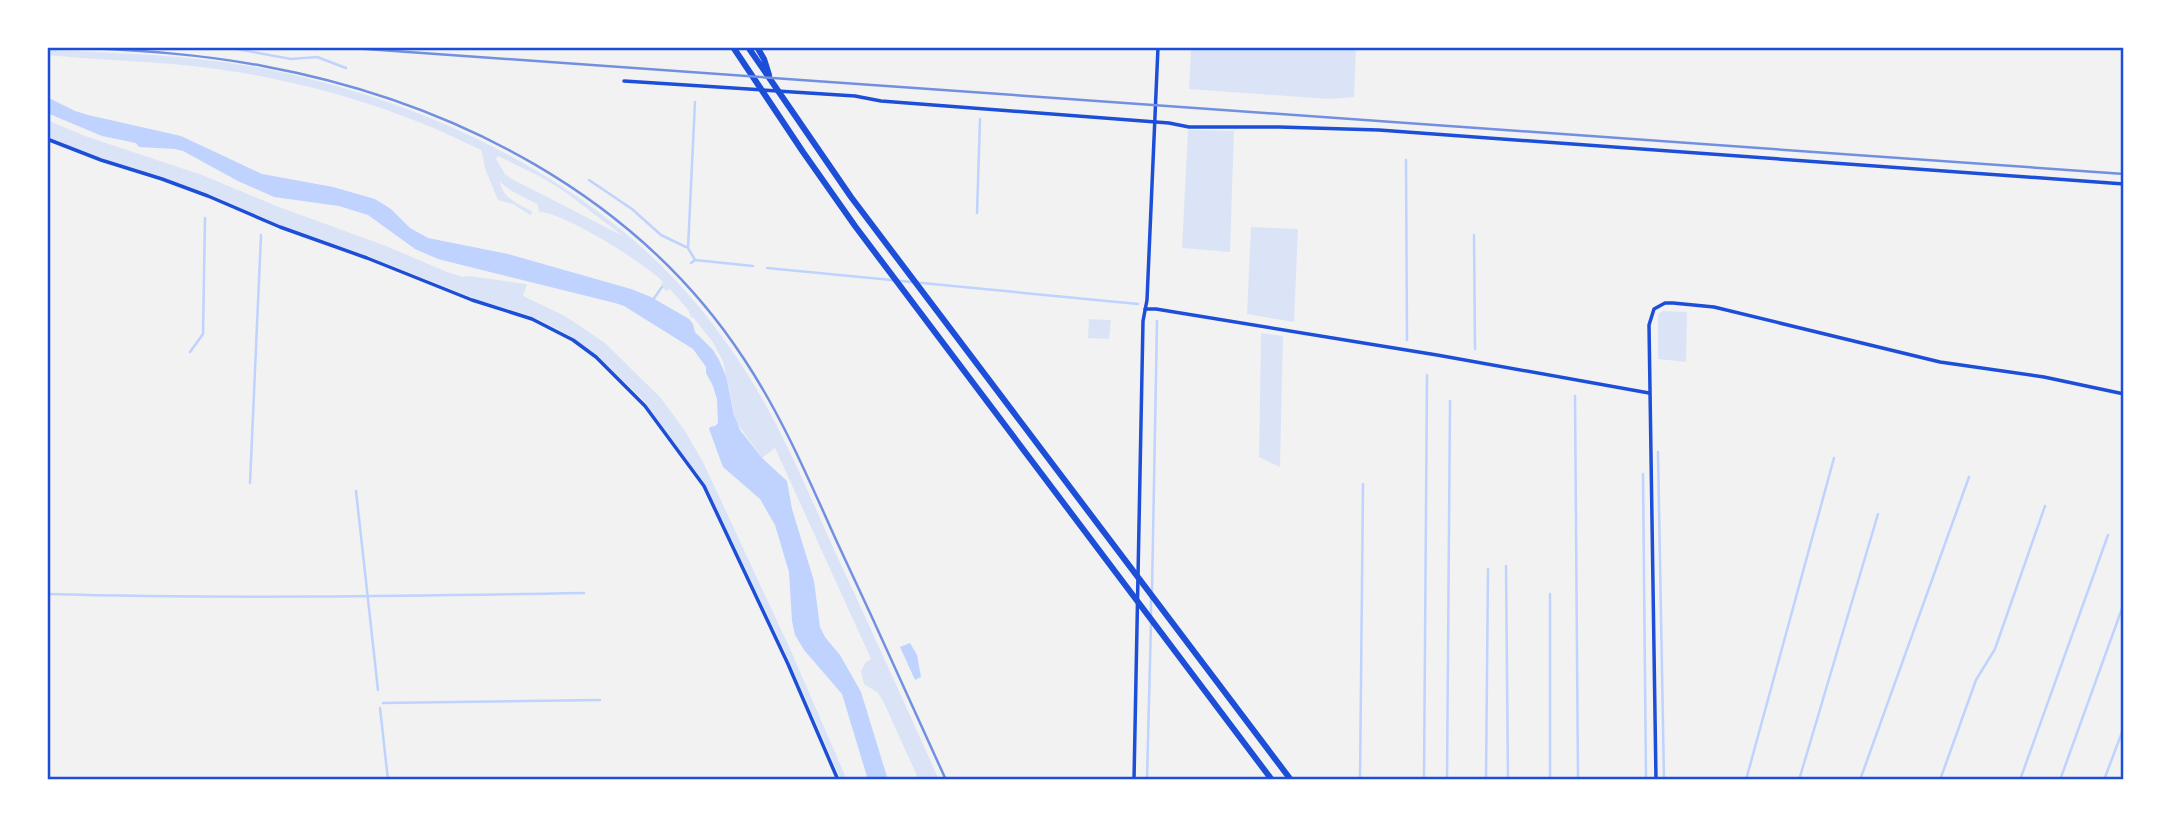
<svg xmlns="http://www.w3.org/2000/svg" width="2171" height="827" font-family="'Work Sans',sans-serif">
<rect width="100%" height="100%" fill="#f2f2f2"/>
<g fill="#dbe4f7" fill-rule="evenodd">
<path d="M1191,47H1356L1354,97L1330,99L1189,89Z"/>
<path d="M48,50C119,53 191,55 261,68C389,93 519,146 620,229C671,269 714,321 748,375C782,429 806,487 832,545C868,623 904,701 939,780H919L884,703L878,693L864,684L861,671L866,662L871,659L775,448L762,458L736,422L723,361L712,341L696,321L693,317L691,318L689,311L670,289L666,291L661,285L663,282C644,263 564,212 539,212L538,205L535,203L510,190L500,182C503,199 519,204 533,212L530,215L513,204L498,200L486,171L481,150C396,107 296,78 201,67C150,61 99,60 47,55ZM498,156L541,177L565,192L623,236L512,179L505,174L496,159Z"/>
<path d="M47,120L85,136L202,175L279,207L386,246L447,272L463,277L469,276L525,284L527,285L523,296L565,316L605,343L661,398L685,431L703,462L791,651L847,780H841L785,652L705,484L644,401L593,352L565,333L531,316L481,301L368,256L283,226L204,192L110,161L47,137Z"/>
<path d="M1188,130L1234,131L1230,252L1182,248Z"/>
<path d="M1251,227L1298,229L1294,322L1247,314Z"/>
<path d="M1663,311L1687,312L1686,362L1658,359V314Z"/>
<path d="M1089,319L1111,320L1109,339L1088,338Z"/>
<path d="M1261,333L1283,336L1280,467L1259,457Z"/>
</g>
<g fill="#bfd3fe">
<path d="M47,97L75,111L88,115L181,136L262,174L333,187L375,199L391,209L410,228L428,238L508,254L631,289L651,297L689,319L693,324L695,332L713,350L719,360L726,376L734,415L740,430L762,458L787,481L792,509L814,581L820,627L825,637L840,655L861,692L888,780H868L842,694L804,650L795,635L792,621L789,572L775,525L760,499L723,467L709,429L710,427L715,426L718,423L717,399L713,386L706,373V367L693,349L624,306L615,303L438,259L415,249L368,215L339,206L274,197L238,181L183,151L175,149L139,147L136,143L102,136L47,113Z"/>
<path d="M910,643L917,655L921,677L915,680L900,647Z"/>
</g>
<g fill="none" stroke-linecap="round" stroke-linejoin="round">
<g stroke="#bfd3fe" stroke-width="2.5">
<path d="M237,49L291,59L317,57L346,68"/>
<path d="M1406,160L1407,340"/>
<path d="M589,180L632,209L661,235L686,247"/>
<path d="M977,213L980,119"/>
<path d="M1474,235L1475,349"/>
<path d="M695,260L753,266"/>
<path d="M691,263L695,260L688,248L695,102"/>
<path d="M767,268L1138,304"/>
<path d="M652,301L662,287"/>
<path d="M190,352L203,334L205,218"/>
<path d="M1575,396L1578,780"/>
<path d="M1658,452L1664,780"/>
<path d="M1643,474L1646,780"/>
<path d="M250,483L261,235"/>
<path d="M356,491L378,690"/>
<path d="M1506,566L1508,780"/>
<path d="M1152,591L1157,321"/>
<path d="M47,594C226,599 405,596 584,593"/>
<path d="M1151,615V598"/>
<path d="M383,703L600,700"/>
<path d="M380,708L388,780"/>
<path d="M1147,780L1151,622"/>
<path d="M1360,780L1363,484"/>
<path d="M1424,780L1427,375"/>
<path d="M1447,780L1450,401"/>
<path d="M1486,780L1488,569"/>
<path d="M1550,780V594"/>
<path d="M1746,780L1834,458"/>
<path d="M1799,780L1878,514"/>
<path d="M1860,780L1969,477"/>
<path d="M1940,780L1976,680L1995,649L2045,506"/>
<path d="M2020,780L2108,535"/>
<path d="M2060,780L2124,603"/>
<path d="M2104,780L2124,727"/>
</g>
<g stroke="#1d4ed8" stroke-width="3.5">
<path d="M624,81L855,96L881,101L1169,123L1189,127H1279L1379,130L2124,184"/>
<path d="M47,139L101,160L162,179L208,196L280,227L367,258L472,300L532,319L573,340L596,357L645,406L704,486L788,664L838,780"/>
<path d="M1145,309H1156L1437,355L1649,393"/>
<path d="M1134,780L1143,321L1147,300L1158,47"/>
<path d="M1656,780L1649,325L1654,309L1665,303H1673L1714,307L1940,362L2044,377L2124,394"/>
</g>
<g stroke="#1d4ed8" stroke-width="6">
<path d="M733,47L803,152L855,226L1272,780"/>
<path d="M748,47L851,197L1291,780"/>
<path d="M757,47L764,59L769,75"/>
</g>
<g stroke="#7290e2" stroke-width="2.5">
<path d="M71,47C136,50 200,54 263,66C452,101 637,195 744,359C782,416 809,480 837,542C874,621 910,700 946,780"/>
<path d="M338,47L2124,174"/>
</g>
</g>
<rect width="2171" height="827" fill="none" stroke="#ffffff" stroke-width="98"/>
<rect x="49" y="49" width="2073" height="729" fill="none" stroke="#1d4ed8" stroke-width="2.5"/>
</svg>
